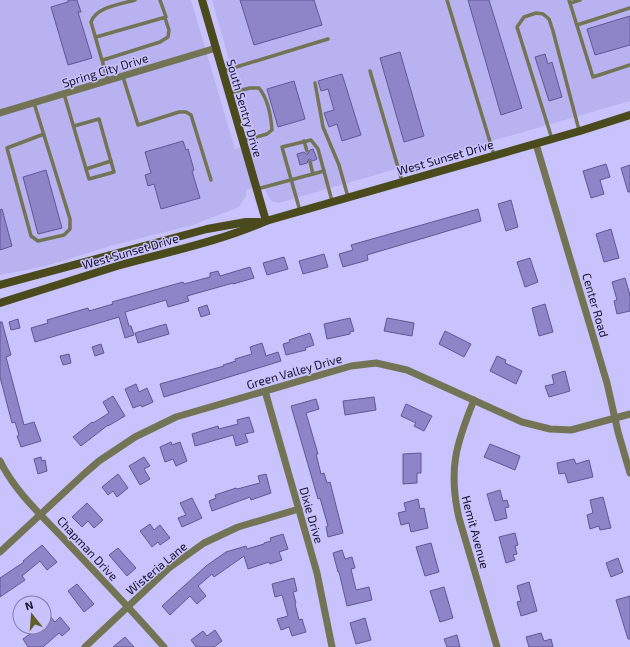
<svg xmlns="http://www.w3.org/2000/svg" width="630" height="647" font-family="'Exo 2',sans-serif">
<rect width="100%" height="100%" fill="#c8c3fc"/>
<path fill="#b8b3f0" d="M0,0H191L235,149L253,144L212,0H630V101L279,203L273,202L269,198L264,186L246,190V196L239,207L193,225L110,246L46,266L0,275Z"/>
<g fill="#8d85c8" stroke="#5f5796">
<path d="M68,0H77L81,12H78L92,58L68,65L51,7L68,2Z"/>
<path d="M240,0H314L322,25L254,45Z"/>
<path d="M468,0H489L522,108L501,115Z"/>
<path d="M630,16V45L595,55L587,29Z"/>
<path d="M400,52L424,136L404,142L380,58Z"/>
<path d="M545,54L548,64L552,62L562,97L549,101L535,57Z"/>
<path d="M342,74L361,135L342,141L337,124L329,127L324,113L334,110L328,89L321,91L318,81Z"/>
<path d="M294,81L305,119L278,127L267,89Z"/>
<path d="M183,141L186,150L188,149L194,170L192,171L200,198L161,209L154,184L148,186L145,175L151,173L145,152Z"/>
<path d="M313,149L317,159L313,161L309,159L307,163L300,165L297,154L304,152L306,154H308L310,150Z"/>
<path d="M606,164L610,177L600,180L604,194L591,198L583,171Z"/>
<path d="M630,165V192H628L621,168Z"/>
<path d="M46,170L62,228L38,234L23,177Z"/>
<path d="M511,200L518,227L506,231L498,204Z"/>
<path d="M2,209L12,246L0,250V210Z"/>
<path d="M478,209L481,221L367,255L368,260L343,267L339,254L353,250L351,245Z"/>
<path d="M611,229L619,258L604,262L596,234Z"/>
<path d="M324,254L328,267L303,274L299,261Z"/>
<path d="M284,257L288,269L267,275L263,263Z"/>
<path d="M530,258L538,282L525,287L517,262Z"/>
<path d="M250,267L254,278L233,284V283L187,296L189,301L168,307L166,300L125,312L129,326H131L134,335L125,338L119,317L35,342L31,328L48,323L47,320L88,308L89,311L113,304L112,302L183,282L184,284L210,277V273L218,271L220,276Z"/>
<path d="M625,278L630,295V311L617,314L614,301L617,300L612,282Z"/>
<path d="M545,304L553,332L539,336L532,308Z"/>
<path d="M207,305L210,314L201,317L198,308Z"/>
<path d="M350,318L354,331L350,332V334L327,339L324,324Z"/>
<path d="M387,318L414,323L412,336L384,331Z"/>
<path d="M18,319L20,328L11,330L9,322Z"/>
<path d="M0,322H2L11,355L6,357L24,425L34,422L41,441L21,447L17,436L19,435L15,422L12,423L0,377Z"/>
<path d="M166,324L169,334L138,343L135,333Z"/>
<path d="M445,331L471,344L464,357L439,344Z"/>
<path d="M310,333L314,345L305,348L306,350L286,355L283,344L290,342L289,340Z"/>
<path d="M262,343L266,356L278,352L281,361L164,397L160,384L224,366L223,365L236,361L235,359L252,354L250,347Z"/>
<path d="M101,344L104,353L95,356L92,347Z"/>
<path d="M69,354L71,363L63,365L60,356Z"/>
<path d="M497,356L506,360L505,363L522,371L516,384L490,371Z"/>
<path d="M565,371L570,391L549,397L545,386L554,384L552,375Z"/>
<path d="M136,384L139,392L147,388L153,402L142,407L141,405L133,408L125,389Z"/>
<path d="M113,396L125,416L108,426V425L81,446L73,437L92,422L93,423L109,413L103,402Z"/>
<path d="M374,397L376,410L345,415L343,401Z"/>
<path d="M316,399L319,409L306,413L318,454H316L321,474L324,473L327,483L330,482L343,533L328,537L326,527L328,526L320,498L318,499L291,406Z"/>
<path d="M406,404L432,416L424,431L414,426L416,423L401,416Z"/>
<path d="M249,417L254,432L245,434L248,442L236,446L233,435L195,446L192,434L218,426L219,429L238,424L237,420Z"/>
<path d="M171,442L172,445L180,442L187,461L176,466L173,459L165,462L160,447Z"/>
<path d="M490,444L520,456L515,470L484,457Z"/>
<path d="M421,453V473H417V483L403,484V454Z"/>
<path d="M41,457L42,461L45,460L47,471L38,474L34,459Z"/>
<path d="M144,457L150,466L144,469L150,479L140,485L129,466Z"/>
<path d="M574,459L576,464L589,460L593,477L568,483L565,473L559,474L557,463Z"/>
<path d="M118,474L128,488L117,497L113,491L108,495L102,487Z"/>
<path d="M266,474L271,493L251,500L250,497L212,511L209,501L216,498L215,495L236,488L237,489L260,483L258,476Z"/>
<path d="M500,490L503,501L507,500L509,507L505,508L507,518L495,521L487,494Z"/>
<path d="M603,497L611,528L600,530L599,526L590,529L587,515L593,513L590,500Z"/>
<path d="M192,498L202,518L182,527L178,518L186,515L180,503Z"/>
<path d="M418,499L420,509L424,508L428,528L411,532L409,523L401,525L398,513L406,511L404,503Z"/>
<path d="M87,503L103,520L94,528L88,521L82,527L72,517Z"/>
<path d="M150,524L154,530L160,525L170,538L160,545L158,542L152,547L140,531Z"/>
<path d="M515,533L518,545L515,546L517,554L513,555L515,560L506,563L499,537Z"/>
<path d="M283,534L288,549L279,552L282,560L270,564L269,562L248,569L244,556L214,577L212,574L198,586L206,596L197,604L190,596L170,615L162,606L206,566L226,552L246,546L247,549L264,544V543L271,541L270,538Z"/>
<path d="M431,543L439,572L425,576L416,547Z"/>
<path d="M42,545L57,562L47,570L40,561L22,576L25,580L0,597V578L24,562L23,561Z"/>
<path d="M118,548L136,568L127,576L109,555Z"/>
<path d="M342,550L345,559L352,557L355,568L351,569L356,590L369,587L372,600L347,606L339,572H338L333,553Z"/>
<path d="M618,558L623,572L611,577L606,563Z"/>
<path d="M294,578L297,591L293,592L296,603L295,604L299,620L302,619L306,632L292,636L289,627L281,630L277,619L288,616L282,595L275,597L272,584Z"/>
<path d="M529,582L537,611L521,616L517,602L521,601L517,586Z"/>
<path d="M77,584L94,604L84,612L68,591Z"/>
<path d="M444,587L453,618L440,622L430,591Z"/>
<path d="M630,596V639H628L616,600Z"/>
<path d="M49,615L55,622L60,617L70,629L62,636L59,633L43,647H28L23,639L40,627H44V619Z"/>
<path d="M365,618L371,640L356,644L350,623Z"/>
<path d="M215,630L222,641L214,647H196L191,640L203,631L207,636Z"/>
<path d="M541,633L544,641L551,639L553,647H529L526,637Z"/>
<path d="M457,635L460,647H447L444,639Z"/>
<path d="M125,637L134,647H113Z"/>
</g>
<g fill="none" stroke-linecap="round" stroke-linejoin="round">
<g stroke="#737355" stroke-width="3.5">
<path d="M447,0L494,155"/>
<path d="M569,0L593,77L630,65"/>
<path d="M570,3L580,0"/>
<path d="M577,25L630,8"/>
<path d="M96,37L166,17L160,0"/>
<path d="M103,60L160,42L168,37L169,30L165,18"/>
<path d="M223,71L328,39"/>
<path d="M370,71L402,181"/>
<path d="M123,77L138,125L179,112H186L191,115L211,180"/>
<path d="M108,81L91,22C96,7 121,4 135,0"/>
<path d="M315,83L323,127L339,165L348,197"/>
<path d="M230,93L250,88H259C268,99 271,116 272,130L267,134L243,141"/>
<path d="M64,94L89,179L114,172L99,119L74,126"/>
<path d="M34,103L70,219V229L64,235L38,241L31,236L7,148L44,134"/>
<path d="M552,139L517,27L524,17L536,13L543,14L549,19L553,31L579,130"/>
<path d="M304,141L307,151"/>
<path d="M310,162L313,174"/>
<path d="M86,169L111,161"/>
<path d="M257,189L324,171"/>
<path d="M300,211L282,147L311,140L318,149L332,201"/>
</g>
<g stroke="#737355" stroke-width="7">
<path d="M0,113L216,48"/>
<path d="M536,144L607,383L618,432L630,473"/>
<path d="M265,391L317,573L332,647"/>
<path d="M474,400C456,444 448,470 459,518L497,647"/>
<path d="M0,461C15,491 39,513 62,537C96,573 131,609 164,647"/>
<path d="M0,552L84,474L99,461L135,437L176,417L351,366L376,363L407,370L522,422L550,429L571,430L630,414"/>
<path d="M85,647L169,568L204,543L238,527L299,509"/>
</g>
<g stroke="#4a4a1c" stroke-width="8">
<path d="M202,0L266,221"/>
<path d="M0,285L207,229L246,222H259"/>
<path d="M0,303C39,291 78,278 117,266C167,252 218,242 266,221L580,131L630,115"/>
</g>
</g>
<g text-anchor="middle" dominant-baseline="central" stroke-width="3" stroke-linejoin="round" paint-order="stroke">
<g font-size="12" fill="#16112b" stroke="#c8c3fc">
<text transform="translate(105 70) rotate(-17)">Spring City Drive</text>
<text transform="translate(245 108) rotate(74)">South Sentry Drive</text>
<text transform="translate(445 157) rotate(-16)">West Sunset Drive</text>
<text transform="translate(130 251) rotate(-16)">West Sunset Drive</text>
<text transform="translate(596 305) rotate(74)">Center Road</text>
<text transform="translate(294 371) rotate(-16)">Green Valley Drive</text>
<text transform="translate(312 515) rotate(74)">Dixie Drive</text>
<text transform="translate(476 532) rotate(75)">Hemit Avenue</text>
<text transform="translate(88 548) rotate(47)">Chapman Drive</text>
<text transform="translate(156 568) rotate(-40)">Wisteria Lane</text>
</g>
</g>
<g transform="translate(32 615) rotate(343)"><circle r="19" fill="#c8c3fc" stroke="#817ca8"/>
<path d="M0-3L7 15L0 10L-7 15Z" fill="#5f5e2b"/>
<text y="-6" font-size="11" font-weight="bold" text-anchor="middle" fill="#16112b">N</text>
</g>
</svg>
